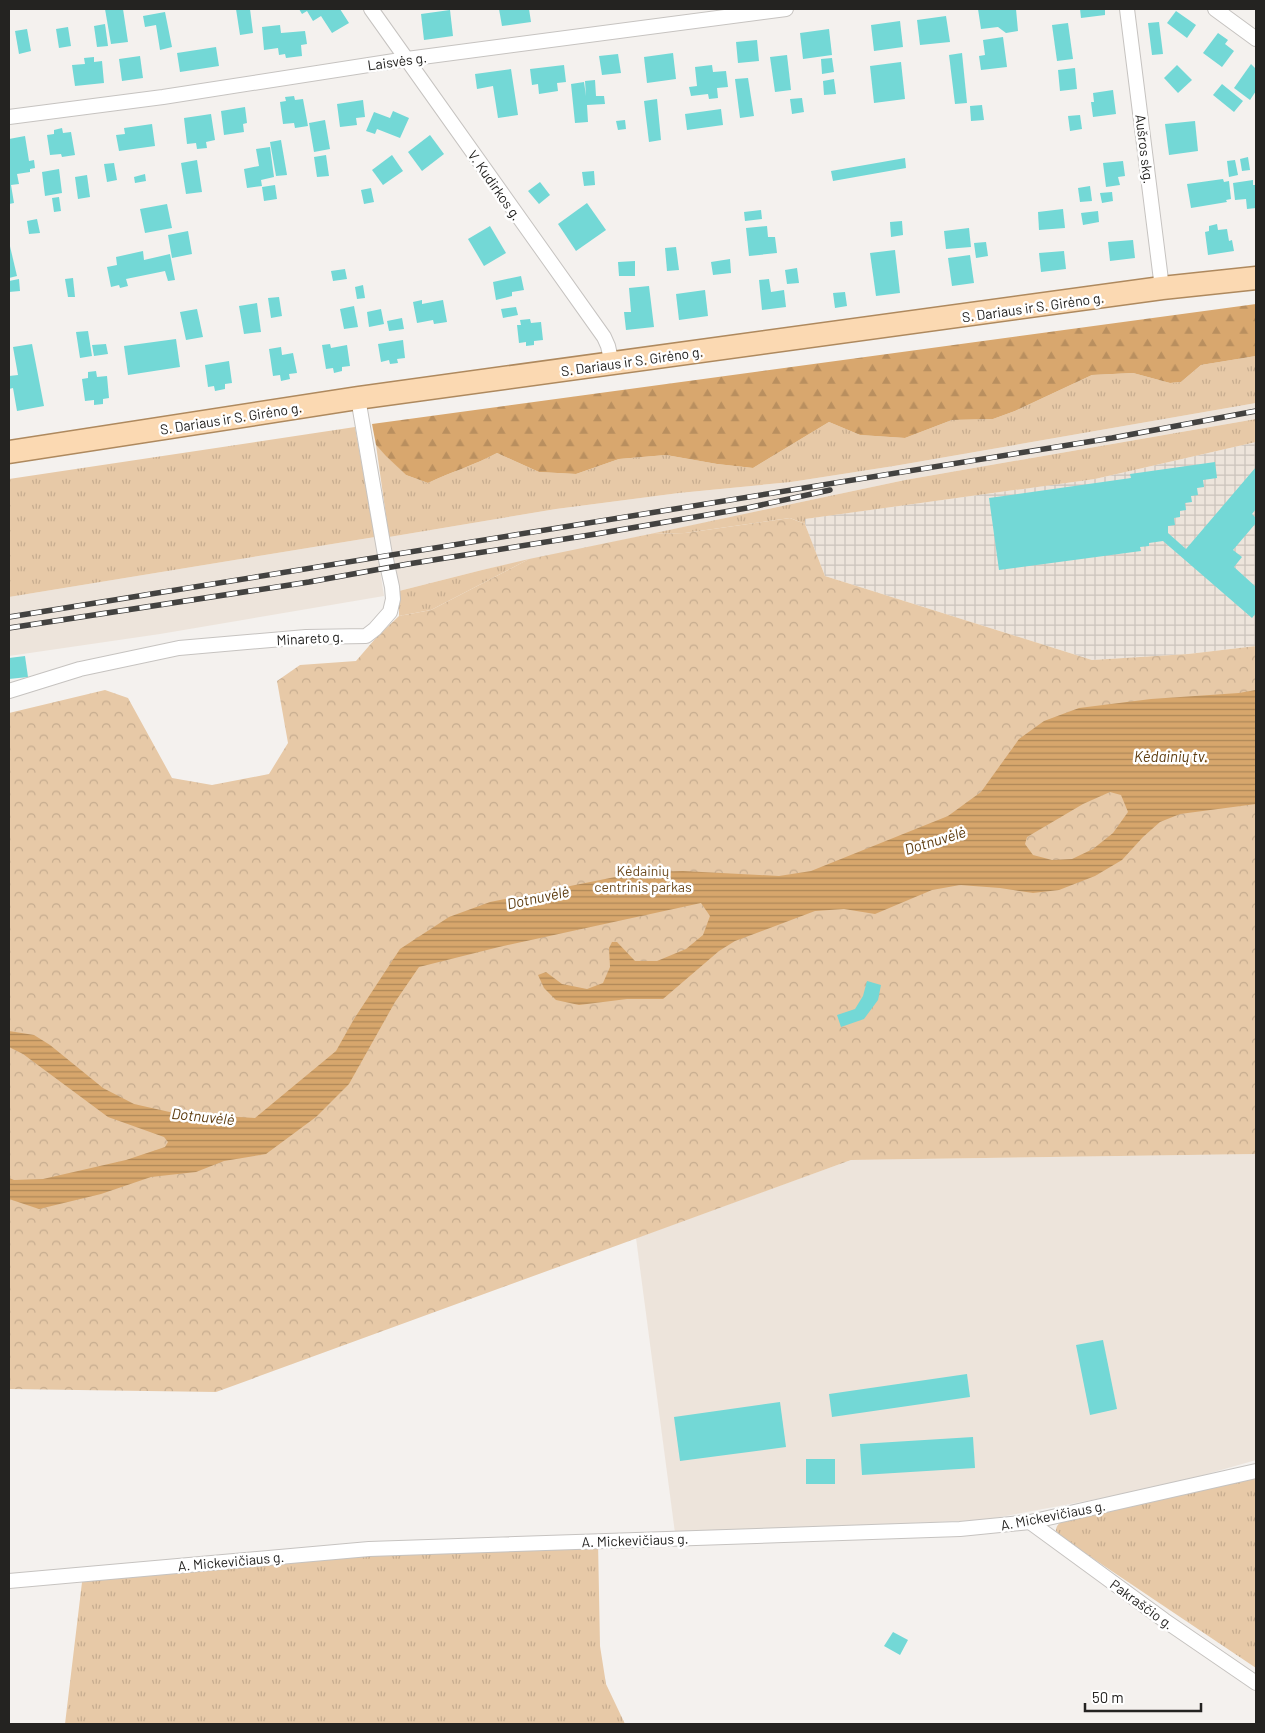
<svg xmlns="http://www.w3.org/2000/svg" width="1265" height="1733" font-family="Barlow,sans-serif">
<defs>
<pattern id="industrial-grid" width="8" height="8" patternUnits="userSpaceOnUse" patternTransform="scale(1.25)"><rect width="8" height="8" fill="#ede4db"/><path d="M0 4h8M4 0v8" fill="none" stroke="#cbc3bc"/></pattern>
<pattern id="grass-tufts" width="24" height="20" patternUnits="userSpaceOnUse" patternTransform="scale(1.25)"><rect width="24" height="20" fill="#e7c9a7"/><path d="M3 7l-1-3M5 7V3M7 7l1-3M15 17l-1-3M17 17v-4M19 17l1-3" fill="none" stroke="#c6ac8f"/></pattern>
<pattern id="forest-firs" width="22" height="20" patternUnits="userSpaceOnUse" patternTransform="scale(1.25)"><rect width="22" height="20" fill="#d8a76e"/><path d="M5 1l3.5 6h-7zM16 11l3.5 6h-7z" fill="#b98f5f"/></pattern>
<pattern id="park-crowns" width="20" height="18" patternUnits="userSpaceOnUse" patternTransform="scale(1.25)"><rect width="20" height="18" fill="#e7c9a7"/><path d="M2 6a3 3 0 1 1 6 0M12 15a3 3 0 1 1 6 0" fill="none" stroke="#c6ac8f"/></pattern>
<pattern id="water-rules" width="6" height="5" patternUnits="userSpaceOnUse" patternTransform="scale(1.25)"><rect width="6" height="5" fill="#d7a66c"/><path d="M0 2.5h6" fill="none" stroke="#ae8758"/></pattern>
</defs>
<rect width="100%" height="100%" fill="#f4f1ee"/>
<g fill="#ede4db">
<path d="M1256,403V419L905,480L482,570L399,591L389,537L556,509L679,493L791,482L894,466Z"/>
<path d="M375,537L384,596L160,634L9,656V597Z"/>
<path d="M1256,1154V1460L1162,1487L984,1520L675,1533L636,1238L851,1160Z"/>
</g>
<path fill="url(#industrial-grid)" d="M1256,442V646L1188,654L1092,660L825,576L805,524L804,519L1095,479Z"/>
<g fill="url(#grass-tufts)">
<path d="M1256,356V403L894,466L791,482L679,493L556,509L389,537L376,445L406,475L428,483C451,472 475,465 497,453L539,472L576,474L619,459L666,455L717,464L753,468L829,422L860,435L905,438L952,420L993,419L1015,411L1092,375L1133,373L1170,383L1181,382L1201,365Z"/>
<path d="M1256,419V442L1095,479L805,519V524L790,518L685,533L650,534L905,480Z"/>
<path d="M355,427L375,537L9,597V479Z"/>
<path d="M529,559L431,610L399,616V591L482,570Z"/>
<path d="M1256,1476V1668L1064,1539L1056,1531C1056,1525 1060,1522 1066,1519L1177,1496Z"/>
<path d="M598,1541L600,1646L606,1684L625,1724H65L83,1574Z"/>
</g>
<path fill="url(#forest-firs)" d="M1256,304V356L1201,365L1181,382L1170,383L1133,373L1092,375L1015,411L993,419L952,420L905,438L860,435L829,422L753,468L717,464L666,455L619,459L576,474L539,472L497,453C475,465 451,472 428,483L406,475L386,456L376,445L372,424Z"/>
<path fill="url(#park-crowns)" d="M790,518L805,524L825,576L1092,660L1188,654L1256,646V1154L851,1160L216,1392L9,1389V713L105,690L128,698L172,778L212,785L269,774L288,743L277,681L300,665L356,661L375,639L399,616L431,610L529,559L650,534L685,533Z"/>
<path fill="url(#water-rules)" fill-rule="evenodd" d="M1256,690V804L1180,814L1160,822L1143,837L1122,860L1095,876L1059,890L1033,893L1000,888L960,885L932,890L875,914L844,909L815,911L735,941L719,951L663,999H627L579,1005L556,1000L544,988L538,975L546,972L562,984L587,989L603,983L610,967L609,948L612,942H617L635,961H657L686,949L703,935L710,916L701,903L499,947L419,967L395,1002L349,1084L316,1117L266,1154L224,1161L196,1172L151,1177L101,1194L39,1209L9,1199V1178L14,1180L43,1179L126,1160L165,1147L168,1142L164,1137L108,1117L23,1054L9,1047V1031L34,1035L50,1045L103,1088L134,1104L174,1113L255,1118L336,1051L354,1019L400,949L449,917L490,902L640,872L683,871L779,876L811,871L948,816L981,792L1019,739L1044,721L1079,708L1151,699L1239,693ZM1110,792L1121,795L1128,812L1113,833L1093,849L1072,859L1052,860L1033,855L1025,844L1027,837L1083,804Z"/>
<g fill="#73d8d6">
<path d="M105,9H123L128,42L111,44Z"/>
<path d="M236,9H250L253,33L240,35Z"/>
<path d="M299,9H340L349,23L332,33L321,16L313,21L307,11L302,14Z"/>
<path d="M499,9H529L531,22L502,26Z"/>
<path d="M978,9H1016L1018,31L1006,33L998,27L981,29Z"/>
<path d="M1080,9H1105V15L1081,18Z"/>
<path d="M450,10L453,36L424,40L421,14Z"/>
<path d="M1176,11L1196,25L1187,38L1167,23Z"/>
<path d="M165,12L172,47L160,50L156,25L145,27L143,16Z"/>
<path d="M946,16L950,42L920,45L917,20Z"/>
<path d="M900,21L903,47L874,51L871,25Z"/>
<path d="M1159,22L1163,54L1152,55L1148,23Z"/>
<path d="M1068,23L1073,59L1057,61L1052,25Z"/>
<path d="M105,24L108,46L97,47L94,26Z"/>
<path d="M280,25L281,33L305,31L307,44L301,45L302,56L286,58L285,54L279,55L278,48L264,50L262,27Z"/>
<path d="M68,27L71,46L59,48L56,29Z"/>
<path d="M27,29L31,51L19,54L15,31Z"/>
<path d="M829,29L832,55L803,59L800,33Z"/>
<path d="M1218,33L1228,40L1225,44L1234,51L1222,67L1203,53Z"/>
<path d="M1003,37L1007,67L981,70L979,56L985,55L983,40Z"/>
<path d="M757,40L759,61L738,63L736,42Z"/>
<path d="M216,47L219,66L180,72L177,53Z"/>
<path d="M673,53L676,79L647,83L644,57Z"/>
<path d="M962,53L967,103L955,104L949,55Z"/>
<path d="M618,54L621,73L602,75L599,56Z"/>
<path d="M787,55L791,90L775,92L770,57Z"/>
<path d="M140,56L143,78L122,81L119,59Z"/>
<path d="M94,57V62L102,61L104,83L75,86L72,65L85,64L84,58Z"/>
<path d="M832,58L834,72L822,74L821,59Z"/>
<path d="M901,62L905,99L874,103L870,66Z"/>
<path d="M1251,64L1256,69V91L1250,100L1234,88Z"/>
<path d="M564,65L566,82L557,83L558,91L539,94L538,84L532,85L530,69Z"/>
<path d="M712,65L713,72L726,71L728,87L717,88L718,98L709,99L708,94L691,96L689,87L697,86L695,67Z"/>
<path d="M1177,65L1192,80L1178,93L1164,78Z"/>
<path d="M1075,68L1077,89L1060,91L1058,70Z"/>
<path d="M511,69L518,115L498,118L493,86L477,89L475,74Z"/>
<path d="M748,78L754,116L740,118L735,79Z"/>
<path d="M834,79L836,94L824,95L823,81Z"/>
<path d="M595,80L596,96H604L605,104L587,105L588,122L575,123L571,84L584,82L586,96L585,81Z"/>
<path d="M1222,84L1243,101L1234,112L1213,95Z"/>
<path d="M1113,90L1116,114L1093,117L1091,102H1094L1093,93Z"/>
<path d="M294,96L295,100L303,99L308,126L295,128L294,123L283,124L280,102L286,101L285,97Z"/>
<path d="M802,98L804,112L792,114L790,99Z"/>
<path d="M657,99L661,140L649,142L644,101Z"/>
<path d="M363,100L365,117L356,118L357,125L340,127L337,104Z"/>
<path d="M982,105L984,120L971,121L970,106Z"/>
<path d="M245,107L247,123L243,124L244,132L224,135L221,111Z"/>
<path d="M721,109L723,125L687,130L685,114Z"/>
<path d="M393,111L409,118L400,138L377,129L375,134L366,131L374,112L390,118Z"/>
<path d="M211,114L215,140L206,142L207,148L197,149L196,143L187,144L184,118Z"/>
<path d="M1080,115L1082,129L1070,131L1068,116Z"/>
<path d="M325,120L330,149L314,152L309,123Z"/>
<path d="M625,120L626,129L618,130L616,121Z"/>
<path d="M1195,121L1198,151L1169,155L1165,124Z"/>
<path d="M152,124L155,146L119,151L116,135L125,134L124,128Z"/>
<path d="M62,128L63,133L71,132L75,155L62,157L61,154L50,155L47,135L54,134V130Z"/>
<path d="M430,135L444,154L422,171L408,152Z"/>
<path d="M25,136L29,161L34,160L35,168L30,169V172L17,174L19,184L11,185L14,203L9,204V139Z"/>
<path d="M281,140L287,175L276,176L270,142Z"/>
<path d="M270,147L274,177L261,180L262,186L247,188L244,169L259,166L256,149Z"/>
<path d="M326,155L329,176L317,177L314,157Z"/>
<path d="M392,155L403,171L383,185L372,170Z"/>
<path d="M1248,157L1250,170L1242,171L1240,159Z"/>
<path d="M905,158L906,168L833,181L831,171Z"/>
<path d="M197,160L202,192L186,194L181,163Z"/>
<path d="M1235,160L1238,175L1229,177L1227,161Z"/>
<path d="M1123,161L1125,176L1118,177L1120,185L1106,187L1103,163Z"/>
<path d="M114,163L117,180L107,182L104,164Z"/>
<path d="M59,169L62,193L45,196L42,172Z"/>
<path d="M594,171L595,185L584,186L582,172Z"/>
<path d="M145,174L146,181L135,183L134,177Z"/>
<path d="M87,175L90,197L78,199L75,177Z"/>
<path d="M1223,179L1224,182L1229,181L1231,199L1226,200L1227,202L1191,208L1187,184Z"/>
<path d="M1253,180V185H1256V208L1247,209L1246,199L1235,200L1233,183Z"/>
<path d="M540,182L550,195L539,204L528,191Z"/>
<path d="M275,185L277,199L264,201L262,187Z"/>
<path d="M1090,186L1092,201L1080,202L1078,188Z"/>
<path d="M371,188L374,202L364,204L361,190Z"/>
<path d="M1112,192L1113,201L1102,203L1100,193Z"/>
<path d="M59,197L61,211L54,212L52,198Z"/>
<path d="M587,203L606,230L576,251L558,224Z"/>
<path d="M167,204L172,228L145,233L140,209Z"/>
<path d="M1063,209L1065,228L1039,230L1038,212Z"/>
<path d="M761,210L762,219L745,221L744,212Z"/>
<path d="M1098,211L1099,222L1083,225L1081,213Z"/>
<path d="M37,219L40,233L29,234L27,221Z"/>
<path d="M902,221L903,235L891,237L890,222Z"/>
<path d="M1217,224L1218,230L1227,229L1229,241L1232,240L1234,251L1208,255L1205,232L1209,231V226Z"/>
<path d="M490,226L506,253L484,266L468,239Z"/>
<path d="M767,226L768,237H775L777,253L749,256L746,228Z"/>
<path d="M969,228L971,247L946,249L944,231Z"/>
<path d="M188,231L192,254L172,258L168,235Z"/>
<path d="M1133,240L1135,258L1110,261L1108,242Z"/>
<path d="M9,242L17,276L9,278Z"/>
<path d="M986,242L988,256L976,258L974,243Z"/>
<path d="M676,247L679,270L667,271L665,248Z"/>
<path d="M895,250L900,293L876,296L870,253Z"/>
<path d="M143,251L144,260L170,254L175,280L168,281L165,271L126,279L128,286L120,288L119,285L111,287L107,267L117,265L116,257Z"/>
<path d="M1064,251L1066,269L1041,272L1039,253Z"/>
<path d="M970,255L974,283L952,286L948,258Z"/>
<path d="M730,259L731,273L713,275L711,262Z"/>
<path d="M635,261V276H619L618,262Z"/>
<path d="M797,268L799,283L787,284L785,270Z"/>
<path d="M345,269L347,279L333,281L331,271Z"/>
<path d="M521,276L524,290L512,292V296L496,300L493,282Z"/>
<path d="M73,278L75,297H68L65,279Z"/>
<path d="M19,279L20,291L9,292V281Z"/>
<path d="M769,279L771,292L784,290L786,307L762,310L759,280Z"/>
<path d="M363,285L365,298L357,299L355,287Z"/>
<path d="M649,286L654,327L626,330L624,312H631L629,288Z"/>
<path d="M705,290L708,316L679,320L676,294Z"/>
<path d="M845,292L847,306L835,308L833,293Z"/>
<path d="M279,297L282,316L271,318L268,298Z"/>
<path d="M422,300V304L443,300L447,322L434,324L433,320L417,323L413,302Z"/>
<path d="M257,303L261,332L244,334L239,306Z"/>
<path d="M354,306L358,327L344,329L340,309Z"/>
<path d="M516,307L518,315L503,318L501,309Z"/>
<path d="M197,309L203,337L186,340L180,312Z"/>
<path d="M381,309L384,324L369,327L367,312Z"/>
<path d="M402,318L404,329L389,331L387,321Z"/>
<path d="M530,319L531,323L541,322L543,340L534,341V345L526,346V342L519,343L517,325H521L520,320Z"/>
<path d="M88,331L92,356L80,358L76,332Z"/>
<path d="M176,339L180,367L128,375L124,346Z"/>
<path d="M403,340L405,358L397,359L398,363L390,364L389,360L381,362L378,344Z"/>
<path d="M32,344L44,406L17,411L13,388L9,389V376L18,375L13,347Z"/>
<path d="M106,344L108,354L94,356L92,345Z"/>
<path d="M330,344L331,348L347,345L350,366L342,367V371L334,373L333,368L326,369L322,345Z"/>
<path d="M281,347L282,355L293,353L297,373L289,374L290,379L281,381L280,375L273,376L269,349Z"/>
<path d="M229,361L232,383L225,384V389L215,391L214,386L208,387L205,365Z"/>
<path d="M96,371L97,377L107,376L109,398L103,399V404L94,405V400L85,401L82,379L88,378V372Z"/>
<path d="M1215,462L1217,478L1203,480L1204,487L1197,488L1198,495L1191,496L1192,502L1185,503L1186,510L1180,511V517L1174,518L1175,525L1168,526V533L1186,549L1256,467V509L1252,514L1256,518V523L1233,550L1242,557L1234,567L1256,587V613L1252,618L1163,541L1149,543V546L1140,547L1141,551L999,570L989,498L1131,478L1130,474Z"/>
<path d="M25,656L28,677L9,679V658Z"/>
<path d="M867,981L881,985L878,1000L864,1019L841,1027L837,1015L855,1009L863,996Z"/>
<path d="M1103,1340L1117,1409L1090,1415L1076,1345Z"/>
<path d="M967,1374L970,1397L832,1417L829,1394Z"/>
<path d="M780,1402L786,1447L680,1461L674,1417Z"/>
<path d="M973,1437L975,1468L862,1475L860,1444Z"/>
<rect x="806" y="1459" width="29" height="25"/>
<path d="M893,1632L908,1640L900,1655L884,1646Z"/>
</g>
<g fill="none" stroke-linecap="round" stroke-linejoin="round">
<defs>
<g id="street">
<path d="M371,9L604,337L608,346L612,364"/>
<path d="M1127,9L1162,288"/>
<path d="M1215,9L1256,39"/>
<path d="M9,117L163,97L407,59L786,9"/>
<path d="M9,691L80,669L179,648L306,637L366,636L375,629L390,612L393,599L392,587L385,555L358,398"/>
<path d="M1030,1522L1164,1620L1256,1683"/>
<path d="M9,1581L369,1549L960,1529L1030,1522L1256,1471"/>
</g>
<path id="primary" d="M9,452L358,398L1162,288L1256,278"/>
</defs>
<use href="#street" stroke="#c6c3c0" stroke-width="16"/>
<use href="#primary" stroke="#ae895e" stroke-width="25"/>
<use href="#street" stroke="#fff" stroke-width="14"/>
<use href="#primary" stroke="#fbd9b2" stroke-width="22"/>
<defs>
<g id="rail">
<path d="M9,617L1112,438L1256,411"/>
<path d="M9,628L309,582L408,564L596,534L747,508L830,490"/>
</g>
</defs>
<use href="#rail" stroke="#434240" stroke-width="5.5"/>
<use href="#rail" stroke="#fff" stroke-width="4" stroke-dasharray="11" stroke-linecap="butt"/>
</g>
<g text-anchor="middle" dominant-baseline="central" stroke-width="5" stroke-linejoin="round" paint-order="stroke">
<g font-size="14" fill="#242321" stroke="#fff">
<text transform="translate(397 61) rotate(-8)">Laisvės g.</text>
<text transform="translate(1145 149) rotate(83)">Aušros skg.</text>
<text transform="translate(495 185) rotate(55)">V. Kudirkos g.</text>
<text transform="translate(1033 307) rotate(-8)">S. Dariaus ir S. Girėno g.</text>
<text transform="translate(632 361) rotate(-8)">S. Dariaus ir S. Girėno g.</text>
<text transform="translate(231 418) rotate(-9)">S. Dariaus ir S. Girėno g.</text>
<text transform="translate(310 638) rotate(-3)">Minareto g.</text>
<text transform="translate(1053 1515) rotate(-11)">A. Mickevičiaus g.</text>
<text transform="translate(635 1540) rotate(-2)">A. Mickevičiaus g.</text>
<text transform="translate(231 1561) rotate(-5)">A. Mickevičiaus g.</text>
<text transform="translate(1142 1604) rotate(36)">Pakraščio g.</text>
</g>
<g font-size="14" fill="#6d4b20" stroke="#fff">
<text x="643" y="870">Kėdainių<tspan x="643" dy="16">centrinis parkas</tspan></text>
</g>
<g font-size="15" font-style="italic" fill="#5d3b0e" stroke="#fff">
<text x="1171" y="756">Kėdainių tv.</text>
<text transform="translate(935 840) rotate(-17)">Dotnuvėlė</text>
<text transform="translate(538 897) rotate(-12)">Dotnuvėlė</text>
<text transform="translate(203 1116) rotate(6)">Dotnuvėlė</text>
</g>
</g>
<rect width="1265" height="1733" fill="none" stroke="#242321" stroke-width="20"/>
<path d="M1085 1703v8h116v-8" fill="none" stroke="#242321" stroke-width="2.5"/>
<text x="1092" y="1703" font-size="15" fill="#242321" stroke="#ffffff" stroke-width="4" paint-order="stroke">50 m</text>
</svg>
